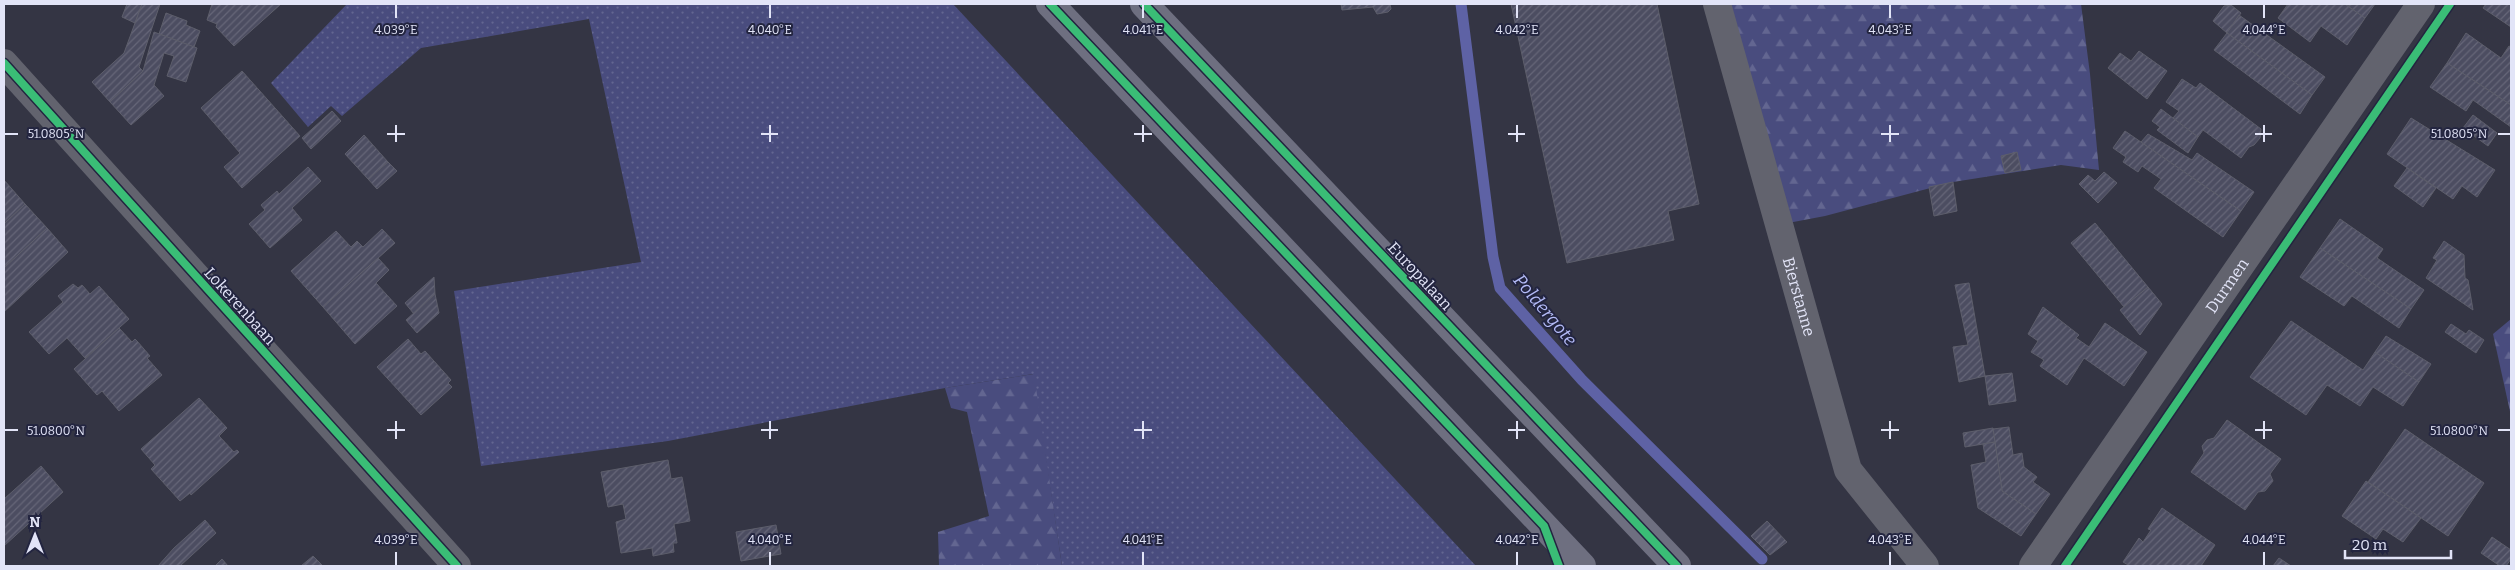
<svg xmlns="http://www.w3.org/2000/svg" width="2515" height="570" font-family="Bitter,serif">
<defs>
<pattern id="grass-dots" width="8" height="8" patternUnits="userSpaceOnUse" patternTransform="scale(1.25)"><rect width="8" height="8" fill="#494c7e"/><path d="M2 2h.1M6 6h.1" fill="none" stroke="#636691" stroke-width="1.8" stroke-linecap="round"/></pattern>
<pattern id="forest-firs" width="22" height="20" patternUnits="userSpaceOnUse" patternTransform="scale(1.25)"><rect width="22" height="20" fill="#494c7e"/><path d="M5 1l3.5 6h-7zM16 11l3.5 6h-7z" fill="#636691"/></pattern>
<pattern id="building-hatch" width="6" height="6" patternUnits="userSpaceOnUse" patternTransform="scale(1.25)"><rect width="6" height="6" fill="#4c4d61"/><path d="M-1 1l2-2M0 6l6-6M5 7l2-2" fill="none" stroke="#666678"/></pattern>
</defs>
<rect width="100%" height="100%" fill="#343544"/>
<path fill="url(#grass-dots)" d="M347,4H953L1476,566H1062L1033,374L945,388L668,441L481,466L454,291L641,262L589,19L421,48L342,116L331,106L308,127L271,83Z"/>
<g fill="url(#forest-firs)">
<path d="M1728,4H2081L2090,74L2099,170L2061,165L1953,182L1825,216L1788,223Z"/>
<path d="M2511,319V416L2493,334Z"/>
<path d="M1034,374L1062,566H939L938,532L989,516L967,412L951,408L945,388Z"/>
</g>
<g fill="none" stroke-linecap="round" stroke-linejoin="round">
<path stroke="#5e62a5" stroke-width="11" d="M1461,4L1493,257L1500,288L1582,380L1762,559"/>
</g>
<g fill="url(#building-hatch)" stroke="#5d5e6b">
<path d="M127,4H142L135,23L122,17Z"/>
<path d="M142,4H160L139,67L143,71L110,102L92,82L124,53Z"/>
<path d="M212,4H281L234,46L216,27L217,24L207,20Z"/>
<path d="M1341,4H1395H1390L1391,9L1388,12L1377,14L1373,7L1342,10Z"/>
<path d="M1511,4H1657L1699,204L1668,211L1674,240L1567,263Z"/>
<path d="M2288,4H2345L2365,18L2347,45L2321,26L2310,42L2278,18Z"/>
<path d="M2345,4H2375L2365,18Z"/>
<path d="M2486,4H2511V27L2483,8Z"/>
<path d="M2231,5L2241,13L2227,33L2213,21L2224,6Z"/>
<path d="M166,13L187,21L186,25L200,31L194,47L159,34Z"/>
<path d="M2239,15L2325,77L2312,95L2227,33Z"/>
<path d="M154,32L197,48L186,82L167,76L174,56L164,53L154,85L164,96L131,125L110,102L143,71Z"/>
<path d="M2227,33L2312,95L2300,114L2214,50Z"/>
<path d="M2466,33L2501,58L2509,46L2511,47V105L2447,63Z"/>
<path d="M2139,51L2167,71L2147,99L2108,68L2120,53L2131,61Z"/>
<path d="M2447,63L2511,105V127L2473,100L2466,111L2430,87Z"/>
<path d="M242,71L300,136L242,188L224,167L240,153L201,108Z"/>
<path d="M2182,79L2196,88L2200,83L2261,129L2260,138L2254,145L2249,147L2241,158L2203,130L2198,137L2173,118L2179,111L2166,102Z"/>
<path d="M2161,109L2198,137L2188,153L2157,130L2160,127L2152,121Z"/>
<path d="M332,111L341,121L311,149L302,138Z"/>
<path d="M2473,115L2497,133L2488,146L2463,128Z"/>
<path d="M2411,118L2495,170L2477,197L2462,186L2453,199L2387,154Z"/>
<path d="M2125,131L2241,211L2223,237L2154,188L2161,179L2142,166L2138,172L2123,162L2126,157L2113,148Z"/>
<path d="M2148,134L2192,160L2197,153L2254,192L2241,211L2141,142Z"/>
<path d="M364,135L388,162L368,179L345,154Z"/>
<path d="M2017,152L2021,170L2005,173L2001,156Z"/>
<path d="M388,162L397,171L377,189L368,179Z"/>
<path d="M308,167L321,181L292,208L302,220L270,248L249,224L265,210L261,205L277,191L279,194Z"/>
<path d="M2407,168L2436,188L2423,207L2394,186Z"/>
<path d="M2104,172L2117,183L2098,203L2079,184L2088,175L2095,181Z"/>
<path d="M4,180L25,204L4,224Z"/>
<path d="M1953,182L1957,211L1934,216L1929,187Z"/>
<path d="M25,204L47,228L4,268V224Z"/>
<path d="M2340,219L2383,249L2377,258L2424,290L2411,309L2320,248Z"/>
<path d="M2095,223L2148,287L2124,307L2071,243Z"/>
<path d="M47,228L68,252L4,312V268Z"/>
<path d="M382,229L395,243L323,307L291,271L336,231L351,247L357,241L363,247Z"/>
<path d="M2444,241L2464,255L2465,278L2468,280L2473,310L2426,278L2437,260L2433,258Z"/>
<path d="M2320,248L2411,309L2399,328L2352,296L2344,306L2300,277Z"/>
<path d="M378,258L389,270L376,283L397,306L355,344L323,307Z"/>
<path d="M434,277L435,294L414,314L405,303Z"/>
<path d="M1969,283L1985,376L1959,382L1953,347L1968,345L1955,285Z"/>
<path d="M73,284L78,288L82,285L90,294L99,286L129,319L85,358L67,338L49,354L29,332L63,302L58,296Z"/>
<path d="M2148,287L2162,304L2140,335L2120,310Z"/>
<path d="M435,294L439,313L417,333L406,320Z"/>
<path d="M2043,307L2079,335L2076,338L2089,347L2105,323L2147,352L2124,386L2084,358L2067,385L2040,366L2044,360L2031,352L2038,341L2028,334Z"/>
<path d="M2291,321L2363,370L2375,352L2419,382L2403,406L2373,387L2360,406L2327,385L2306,415L2250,377Z"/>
<path d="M2451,324L2466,334L2469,330L2484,340L2476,353L2445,332Z"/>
<path d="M119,328L132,342L135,339L137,341L150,356L147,358L162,375L119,411L102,391L97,395L74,369Z"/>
<path d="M2386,336L2431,364L2419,382L2375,352Z"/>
<path d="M408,339L421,354L425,351L451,380L448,383L452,387L421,415L377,367Z"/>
<path d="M2012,373L2016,401L1989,405L1985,376Z"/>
<path d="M199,398L227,428L219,436L234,452L237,450L239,452L191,495L190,493L180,501L151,469L155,465L141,449Z"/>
<path d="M2227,420L2281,459L2270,474L2273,481L2265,491L2258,492L2245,510L2191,472L2204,453L2202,446L2207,440L2214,438Z"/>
<path d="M2009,427L2013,455L2022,453L2024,467L2037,477L2033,482L2050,494L2036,514L2002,491L1993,429Z"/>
<path d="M1993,428L1995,442L1965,447L1963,433Z"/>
<path d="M2405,429L2484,483L2448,536L2368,482Z"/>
<path d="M1995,442L2002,491L2036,514L2021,536L1978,508L1971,465L1986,462L1983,444Z"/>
<path d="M668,460L671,479L682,477L690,521L674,524L677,543H673L674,552L653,556L652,548L621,553L616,522L626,519L623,504L608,507L601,472Z"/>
<path d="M41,466L63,492L4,546V499Z"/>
<path d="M2366,481L2421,518L2403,542L2383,529L2376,539L2342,516Z"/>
<path d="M2162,508L2215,545L2201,566H2130L2123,562L2139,538L2143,542L2151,530L2148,529Z"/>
<path d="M205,520L216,533L180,566H158L174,548Z"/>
<path d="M1767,521L1787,542L1770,555L1751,536Z"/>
<path d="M776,525L781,554L741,561L736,532Z"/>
<path d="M2492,537L2511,550V559L2506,566H2500L2481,553Z"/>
<path d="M313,556L323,566H301Z"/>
<path d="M2279,558L2291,566H2273Z"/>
<path d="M222,559L228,566H215Z"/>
</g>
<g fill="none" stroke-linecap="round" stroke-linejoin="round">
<path stroke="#62636e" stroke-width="28" id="s1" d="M1717,4L1848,470L1925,566"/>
<g stroke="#62636e" stroke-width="28">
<path d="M4,63L457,566"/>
<path id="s2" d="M2033,566L2421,4"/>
</g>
<g stroke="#6e6f80" stroke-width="28">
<path d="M1050,4L1582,566"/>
<path d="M1144,4L1677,566"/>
</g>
<defs>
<g id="cycleway">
<path d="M1050,4L1544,526L1559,566"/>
<path d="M1144,4L1677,566"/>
<path d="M4,63L457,566"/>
<path d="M2065,566L2450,4"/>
</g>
</defs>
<use href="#cycleway" stroke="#232540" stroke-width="11"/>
<use href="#cycleway" stroke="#3abd76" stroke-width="8"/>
</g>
<path fill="none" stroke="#e2e4f7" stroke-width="2" d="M396,5V18M770,5V18M1143,5V18M1517,5V18M1890,5V18M2264,5V18M396,125V142M770,125V142M1143,125V142M1517,125V142M1890,125V142M2264,125V142M5,134H18M387,134H405M761,134H778M1134,134H1152M1508,134H1525M1881,134H1899M2255,134H2272M2498,134H2510M396,421V439M770,421V439M1143,421V439M1517,421V439M1890,421V439M2264,421V439M5,430H18M387,430H405M761,430H778M1134,430H1152M1508,430H1525M1881,430H1899M2255,430H2272M2498,430H2510M396,552V565M770,552V565M1143,552V565M1517,552V565M1890,552V565M2264,552V565"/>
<g text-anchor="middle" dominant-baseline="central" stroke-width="4" stroke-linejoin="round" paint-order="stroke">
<g font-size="16" fill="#e2e4f7" stroke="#232540">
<text transform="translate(1420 276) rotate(47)">Europalaan</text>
<text stroke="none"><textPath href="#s2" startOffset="341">Durmen</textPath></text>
<text stroke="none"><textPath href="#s1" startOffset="304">Bierstanne</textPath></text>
<text transform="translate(240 306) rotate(48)">Lokerenbaan</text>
</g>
<g font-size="18" font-style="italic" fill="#b4bbf7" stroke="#232540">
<text transform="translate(1545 310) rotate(50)">Poldergote</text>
</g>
</g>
<g font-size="12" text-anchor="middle" fill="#e2e4f7" stroke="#232540" stroke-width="4" stroke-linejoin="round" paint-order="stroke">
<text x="396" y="34">4.039°E</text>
<text x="770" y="34">4.040°E</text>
<text x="1143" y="34">4.041°E</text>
<text x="1517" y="34">4.042°E</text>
<text x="1890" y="34">4.043°E</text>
<text x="2264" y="34">4.044°E</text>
<text x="56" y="138">51.0805°N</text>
<text x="2459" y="138">51.0805°N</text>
<text x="56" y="435">51.0800°N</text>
<text x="2459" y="435">51.0800°N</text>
<text x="396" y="544">4.039°E</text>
<text x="770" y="544">4.040°E</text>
<text x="1143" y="544">4.041°E</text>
<text x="1517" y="544">4.042°E</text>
<text x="1890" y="544">4.043°E</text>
<text x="2264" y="544">4.044°E</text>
</g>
<rect width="2515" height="570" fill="none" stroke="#e2e4f7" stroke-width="10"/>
<g transform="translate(35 535)" stroke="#232540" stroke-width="4" paint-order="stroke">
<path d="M0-4L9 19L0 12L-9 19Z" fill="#e2e4f7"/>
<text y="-8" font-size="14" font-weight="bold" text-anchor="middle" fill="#e2e4f7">N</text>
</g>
<path d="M2345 550v8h106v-8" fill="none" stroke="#e2e4f7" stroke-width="2.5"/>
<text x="2352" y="550" font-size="15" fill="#e2e4f7" stroke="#232540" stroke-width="4" paint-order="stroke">20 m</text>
</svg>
